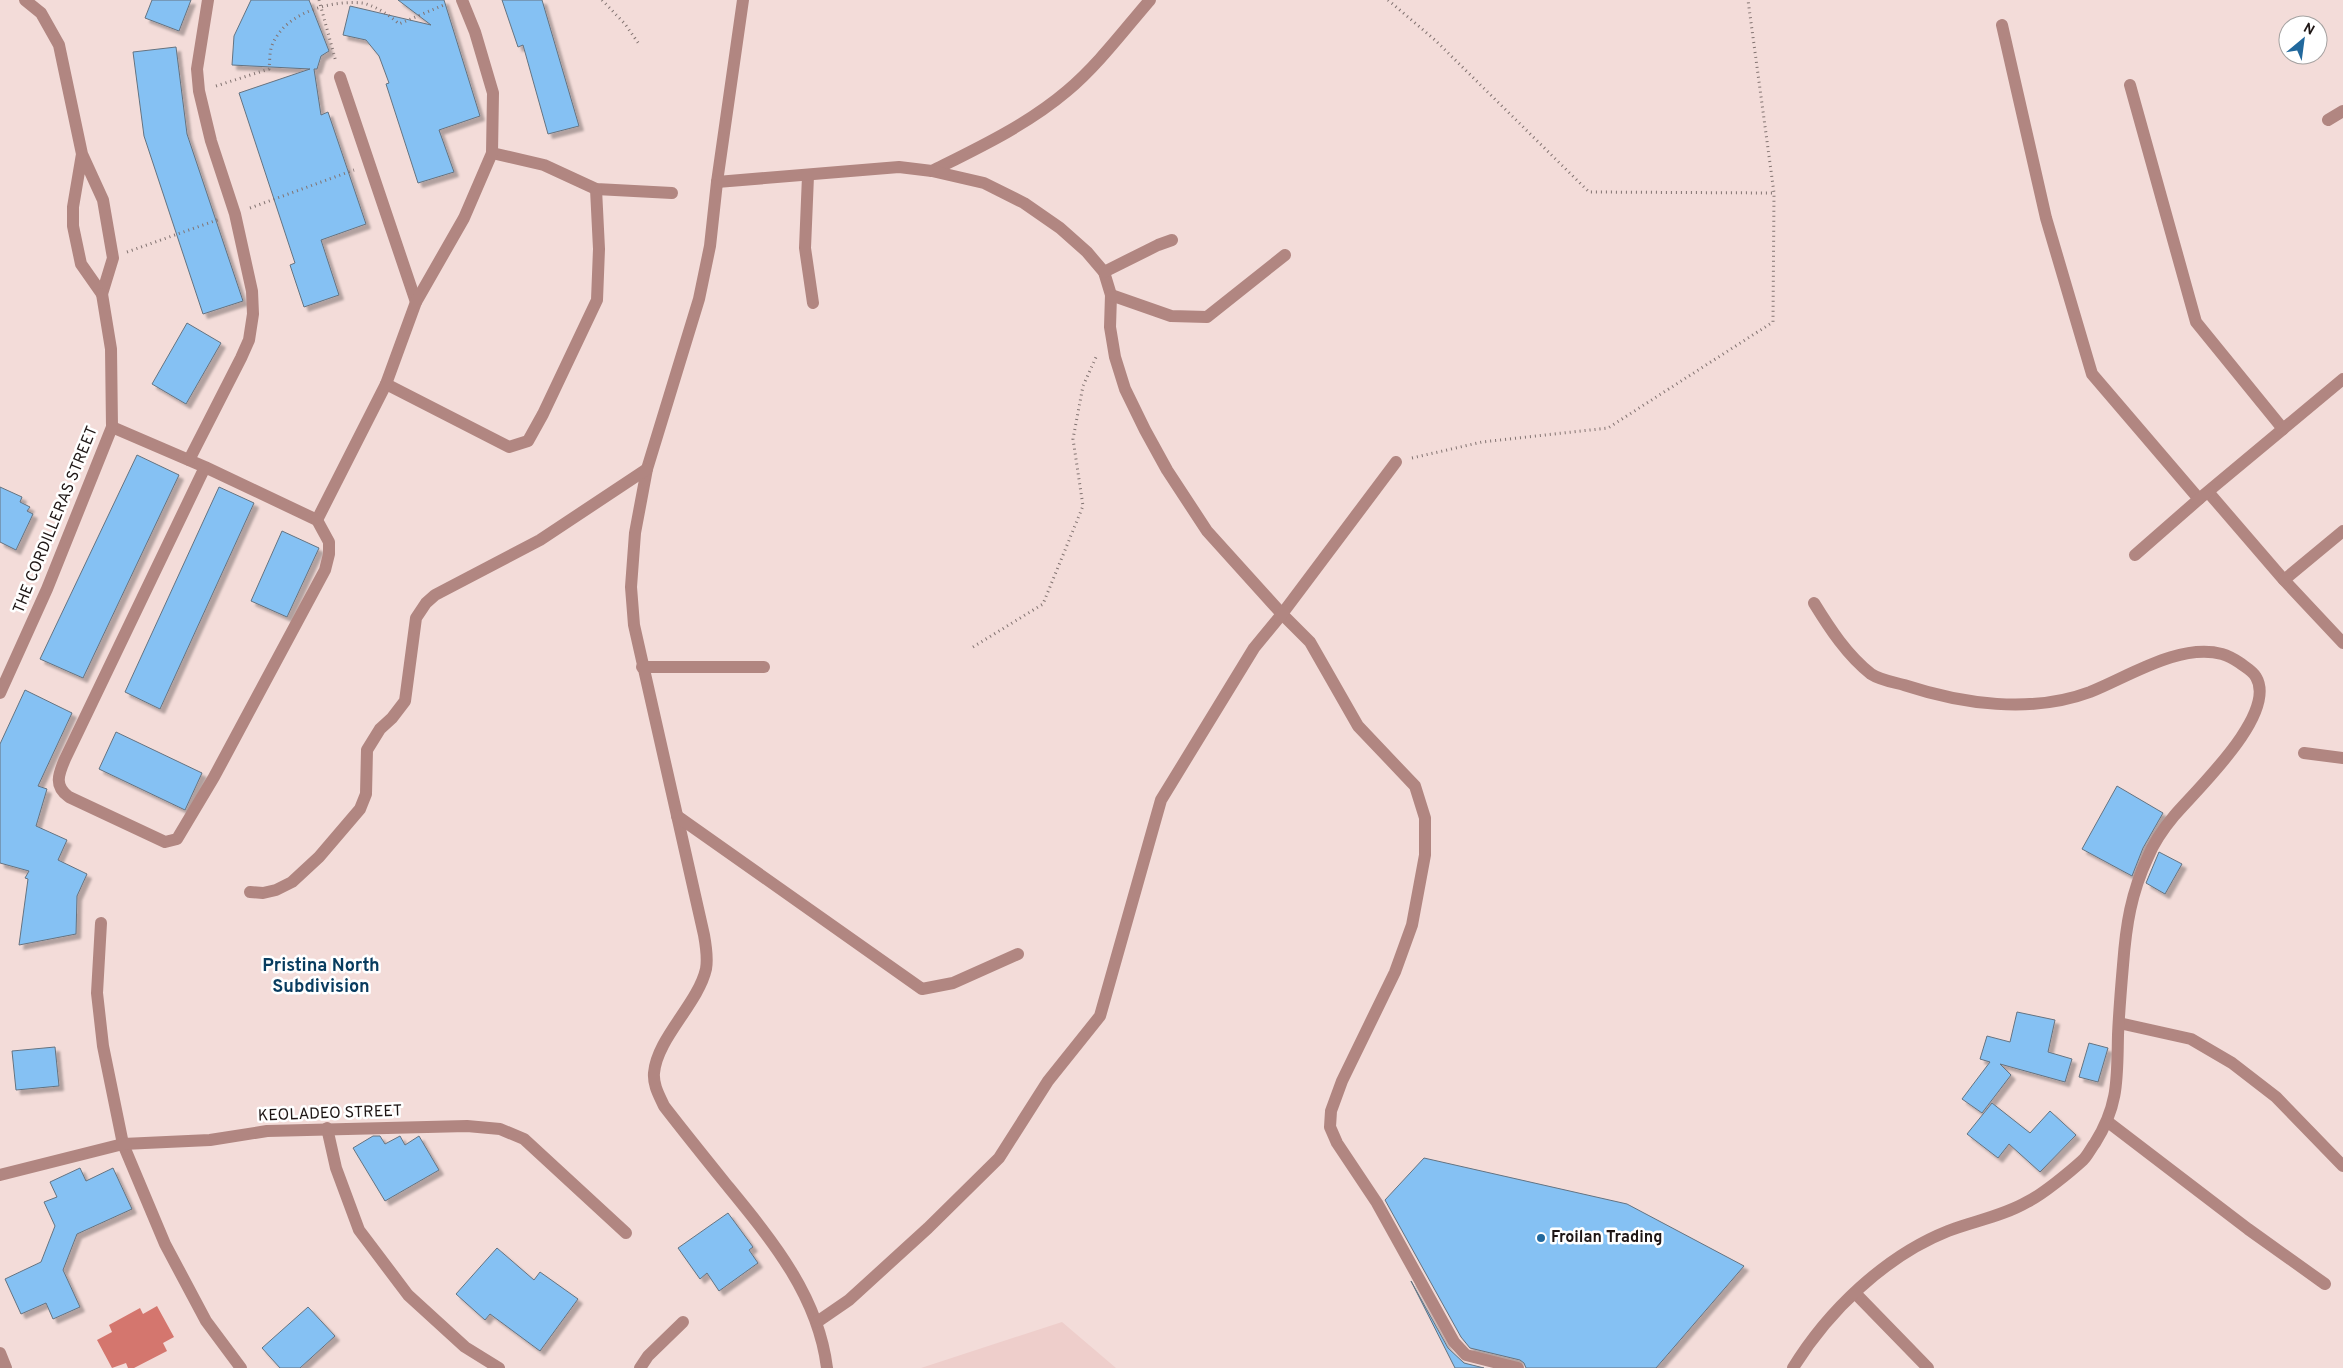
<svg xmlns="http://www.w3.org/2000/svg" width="2343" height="1368" font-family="Overpass,sans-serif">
<defs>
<filter id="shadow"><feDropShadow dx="4.5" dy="4.5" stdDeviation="1" flood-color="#0004"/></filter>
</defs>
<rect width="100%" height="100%" fill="#f3dcd9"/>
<path fill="#eececb" d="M1062,1322L1116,1368H920H921Z"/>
<path fill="#d4766e" d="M157,1306L174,1337L163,1343L167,1351L134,1368H128L126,1363L112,1368L97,1340L112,1332L109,1325L140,1308L143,1314Z"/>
<g fill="#85c1f3" stroke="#657380" filter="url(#shadow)">
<path d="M152,0H191L179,31L145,18Z"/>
<path d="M251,0H309L329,51L321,56L317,69H314L321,115L328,112L366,224L321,240L339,295L304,307L290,265L295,263L239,93L310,69L232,65L234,36Z"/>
<path d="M398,0H444L480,116L439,130L454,172L418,183L386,84L389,83L379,56L366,40L343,35L350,6L431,25Z"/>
<path d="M502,0H542L579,126L548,134L523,45L518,47Z"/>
<path d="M176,47L187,134L243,301L203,314L144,136L133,52Z"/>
<path d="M187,323L221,343L186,404L152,384Z"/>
<path d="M137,455L179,475L83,678L40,659Z"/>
<path d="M0,487L22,497L20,502L30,507L27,511L33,514L16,550L0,542Z"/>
<path d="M219,487L254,503L160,709L125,692Z"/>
<path d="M282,531L319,548L287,617L251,601Z"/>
<path d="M25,690L72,713L38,786L47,789L36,826L67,840L58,860L87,874L77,896L76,934L19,945L28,879L25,878L29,871L0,863V744Z"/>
<path d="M116,732L202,773L185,810L99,769Z"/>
<path d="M2117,786L2163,813L2143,848L2132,876L2082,849Z"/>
<path d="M2159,852L2182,864L2165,894L2146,883Z"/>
<path d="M2017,1012L2055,1020L2048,1052L2072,1059L2065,1082L2000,1064L2011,1075L1982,1113L1962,1099L1990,1062L1980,1059L1987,1036L2010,1042Z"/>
<path d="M2089,1043L2108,1048L2098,1082L2079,1077Z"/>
<path d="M55,1047L59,1086L16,1090L12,1051Z"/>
<path d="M1992,1103L2030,1133L2050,1111L2076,1135L2040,1172L2009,1144L1998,1158L1967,1134Z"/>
<path d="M373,1136H380L385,1144L400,1136L405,1145L419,1136L439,1170L385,1201L353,1148Z"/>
<path d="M1424,1158L1627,1204L1744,1266L1656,1368H1526L1524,1363L1520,1360L1470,1348L1461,1337L1385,1200Z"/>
<path d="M80,1168L86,1181L113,1168L132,1209L77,1234L63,1270L80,1307L53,1319L46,1303L21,1314L5,1279L41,1262L55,1226L44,1202L57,1197L50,1182Z"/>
<path d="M728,1213L753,1247L749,1250L758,1263L719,1291L707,1273L700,1279L678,1248Z"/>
<path d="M497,1248L534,1280L540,1272L578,1299L540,1351L490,1314L485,1320L456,1294Z"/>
<path d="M1411,1281L1448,1348L1464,1363L1484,1368H1455Z"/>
<path d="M308,1307L335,1336L300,1368H280L262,1348Z"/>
</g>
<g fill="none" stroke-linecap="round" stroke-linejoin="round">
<g stroke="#827371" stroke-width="3" stroke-dasharray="1 4" stroke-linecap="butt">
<path d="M319,0L336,62"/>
<path d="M602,0L625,24L639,44"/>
<path d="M1388,0L1435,40L1589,192L1774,193"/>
<path d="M216,86L269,69C270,61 269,51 273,43C287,12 331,0 363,3C377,7 388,14 399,24L446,4"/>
<path d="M250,208L354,170"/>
<path d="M127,252L220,219"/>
<path d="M1412,458L1482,442L1608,428L1773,322L1774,193L1748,0"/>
<path d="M973,647L1043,604L1083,506L1073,439L1083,386L1097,355"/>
</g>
<g stroke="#b18681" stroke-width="12">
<path d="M25,0L41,13L59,45L82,154L103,200L113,258L102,294L81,264L73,226V207L82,154"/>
<path d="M743,0L717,182L710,246L699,299L647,469L635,533L631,587L634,625L704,935C706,946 708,958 706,969C698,1004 657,1038 654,1073C653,1085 659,1095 664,1106C684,1132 705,1158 726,1184C771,1239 818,1295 827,1368"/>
<path d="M2002,25L2046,218L2092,374L2199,499"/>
<path d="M340,77L416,302"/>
<path d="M2130,85L2196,322L2283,429"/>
<path d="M2328,120L2343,111"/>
<path d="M492,153L544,165L596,189L672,193"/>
<path d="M932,171C978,148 1027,125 1067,91C1098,65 1124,30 1150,0"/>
<path d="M808,176L805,248L813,303"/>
<path d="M717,182L899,167L932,171L984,183L1024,203L1060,228L1087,252L1104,272L1111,295L1110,327L1115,357L1125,389L1145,430L1167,470L1207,531L1282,614L1310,642L1358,726L1415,786L1425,818V855L1412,925L1395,972L1342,1081L1331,1111L1330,1127L1337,1143L1377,1203L1454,1342L1466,1355L1518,1368"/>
<path d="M1104,272L1158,245L1172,240"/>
<path d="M1111,295L1171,316L1207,317L1285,255"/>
<path d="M386,384L509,447L528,441L543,414L597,300L599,249L596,189"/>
<path d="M112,427L205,467L317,520L329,542V554L325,570L214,777L177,839L165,842L69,797C54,786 58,775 65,759L205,467"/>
<path d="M189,460L241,358L249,340L253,314L252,291L235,214L211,141L199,91L197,69L208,0"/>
<path d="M2209,493L2284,580L2343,643"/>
<path d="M317,520L386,384L416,302L464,218L492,153L493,93L475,32L462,0"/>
<path d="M2135,555L2199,499L2343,379"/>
<path d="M2284,580L2343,531"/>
<path d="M642,667H764"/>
<path d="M0,693L47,589L112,427L111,349L102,294"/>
<path d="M2304,753L2343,758"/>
<path d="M677,816L922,989L953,983L1018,954"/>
<path d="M250,892L263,893L276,890L292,882L319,857L360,809L366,794L367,750L380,729L392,718L405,701L416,618L426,603L435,595L540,540L647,469"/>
<path d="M101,923L97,993L103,1046L123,1144L165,1244L206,1321L241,1368"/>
<path d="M2119,1023L2191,1039L2232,1063L2276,1097L2343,1166"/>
<path d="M2108,1122L2248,1229L2325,1284"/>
<path d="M327,1128L336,1168L359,1230L408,1295L465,1347L499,1368"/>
<path d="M0,1175L123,1144L210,1140L267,1131L467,1126L500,1129L524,1139L626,1233"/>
<path d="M1855,1293L1928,1368"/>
<path d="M817,1322L849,1300L928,1228L999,1158L1048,1081L1100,1016L1161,800L1254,648L1282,614L1396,462"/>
<path d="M0,1353L6,1368"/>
<path d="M640,1368L648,1356L683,1322"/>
<path d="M1793,1368C1828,1311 1885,1256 1948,1231C1974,1221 2003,1216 2027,1202C2042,1195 2071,1171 2083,1160C2088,1155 2091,1148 2095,1143C2119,1105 2117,1078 2118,1035C2119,1012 2121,988 2123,965C2126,925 2131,893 2148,857C2154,842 2164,828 2174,816C2196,790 2278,714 2256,677C2253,671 2245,667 2240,663C2234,659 2229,656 2222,654C2179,643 2130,676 2090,692C2031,714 1962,704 1904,685C1893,682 1880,680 1871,674C1847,655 1830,629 1814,603"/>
</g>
</g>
<circle fill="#21689d" stroke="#fff" stroke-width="2" cx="1541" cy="1238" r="5"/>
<g text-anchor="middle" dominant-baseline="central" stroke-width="5" stroke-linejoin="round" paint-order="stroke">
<g font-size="16" fill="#1e1615" stroke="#fff">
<text transform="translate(56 520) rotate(-68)">THE CORDILLERAS STREET</text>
<text transform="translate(330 1114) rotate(-2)">KEOLADEO STREET</text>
</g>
<g font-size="16" font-weight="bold" fill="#1e1615" stroke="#fff" text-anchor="start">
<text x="1551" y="1238">Froilan Trading</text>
</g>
<g font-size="18" font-weight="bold" fill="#083c5f" stroke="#fff">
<text x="321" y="966">Pristina North<tspan x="321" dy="21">Subdivision</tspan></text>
</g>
</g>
<g transform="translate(2303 40) rotate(29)"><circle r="24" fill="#ffffff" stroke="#a5a2a1"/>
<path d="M0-4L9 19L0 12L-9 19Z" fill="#21689d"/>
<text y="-8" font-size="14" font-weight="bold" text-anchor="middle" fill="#1e1615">N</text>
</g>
</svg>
